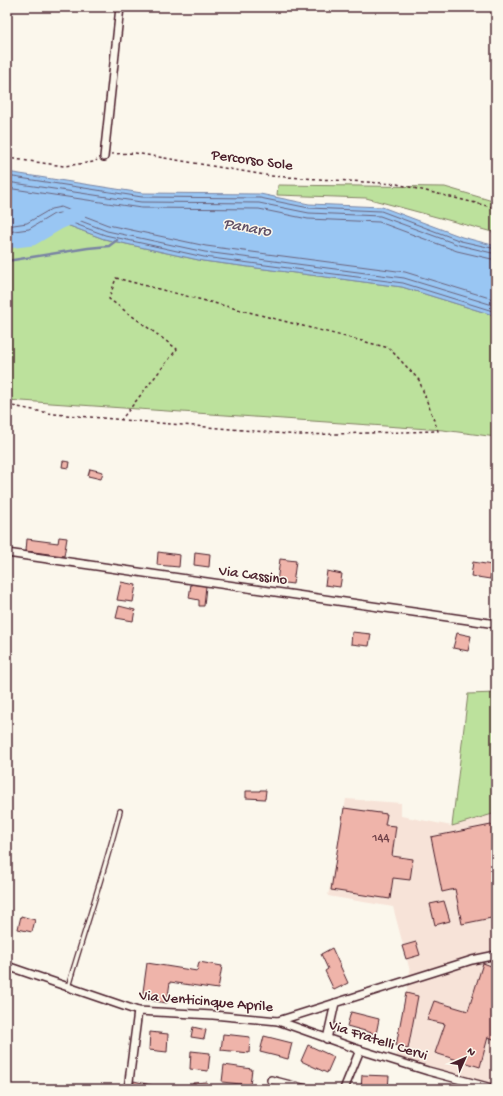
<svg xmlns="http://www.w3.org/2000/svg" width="503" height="1096" font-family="'Gochi Hand',sans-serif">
<rect width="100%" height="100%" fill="#fbf7ec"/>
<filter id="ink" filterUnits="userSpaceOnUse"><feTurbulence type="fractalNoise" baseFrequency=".025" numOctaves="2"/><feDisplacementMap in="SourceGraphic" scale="8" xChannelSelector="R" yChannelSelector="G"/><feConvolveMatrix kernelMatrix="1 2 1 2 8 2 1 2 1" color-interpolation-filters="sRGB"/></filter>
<g filter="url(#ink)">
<path fill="#f7e3d8" d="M346,799L401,803V816L452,826L496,813V1089L396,1059L410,971L393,907L328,896Z"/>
<g fill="#bce19c" stroke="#838064">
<path d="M278,185L445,187L496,202V233L366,198L277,195Z"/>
<path d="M59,222L104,239L203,261L402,287L496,316V437L443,430L7,400V241L32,238Z"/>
<path d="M496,693V813L452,826L468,694Z"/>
</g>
<path fill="#99c6f3" stroke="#7983a3" d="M7,172L142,193L260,194L309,204L382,207L462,237L496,246V316L402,287L203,261L104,239L59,222L32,238L7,241Z"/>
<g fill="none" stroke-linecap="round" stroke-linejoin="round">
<g stroke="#6a627b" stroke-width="1">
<path d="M7,176L142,197L260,198L309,208L381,211L461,241L496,249"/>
<path d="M7,182L141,202L259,203L309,213L380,216L459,245L496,254"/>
<path d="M7,188L141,208L259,209L308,219L379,222L457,251L496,260"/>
<path d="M7,226L27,223L51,209L61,207L108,225L206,246L405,272L496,300"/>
<path d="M7,232L29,229L54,214L60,213L107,231L205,252L404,278L496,306"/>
<path d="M7,237L31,234L59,218L105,235L204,257L403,283L496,312"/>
</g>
<path stroke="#7983a3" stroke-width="2.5" d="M7,261L88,248L109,246L117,240"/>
<path stroke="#99c6f3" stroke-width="15" d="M7,241L32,238L59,222L78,214"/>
</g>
<g fill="#efb4aa" stroke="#4a1f2b">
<path d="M63,461L70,462L69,468L62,467Z"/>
<path d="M90,469L103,472L101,479L88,476Z"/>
<path d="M59,537L67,538L64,556L26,551L27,539L58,543Z"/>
<path d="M158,552L180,555L179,567L157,565Z"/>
<path d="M195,552L210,554L209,567L194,565Z"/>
<path d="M280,559L296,561L293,584L277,582Z"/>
<path d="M473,562L492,565L490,579L471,576Z"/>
<path d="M327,571L342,574L340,587L325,585Z"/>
<path d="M121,582L136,585L133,602L117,600Z"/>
<path d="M191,584L206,586L204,606H199V600L189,598Z"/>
<path d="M119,606L135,610L133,621L116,618Z"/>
<path d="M352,632L371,634L369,646L351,644Z"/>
<path d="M457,633L471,636L468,651L453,648Z"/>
<path d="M260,790H266L265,799L246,798V791H260Z"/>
<path d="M344,808L387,814L385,825L396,826L392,856L413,859L410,880L393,878L390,899L331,890Z"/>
<path d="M496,824V917L462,924L455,889L442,892L431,837Z"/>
<path d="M444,901L450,921L435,925L430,904Z"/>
<path d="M21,916L35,920L32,932L18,929Z"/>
<path d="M416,942L420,955L406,959L402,946Z"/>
<path d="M332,948L348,983L334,990L325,971L328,969L321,954Z"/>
<path d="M199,962L222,966L218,989L170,982L167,1003L142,999L147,963L197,971Z"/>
<path d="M483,963L494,967L496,963V1040L488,1037L480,1067L435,1053L445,1024L427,1020L434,1001L468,1011Z"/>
<path d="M406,993L418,996L408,1049L396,1046Z"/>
<path d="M351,1012L379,1019L376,1034L347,1026Z"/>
<path d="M193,1027L206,1030L204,1039L191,1037Z"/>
<path d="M150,1032L168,1034L167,1052L149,1050Z"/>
<path d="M223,1034L250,1037L249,1053L221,1050Z"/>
<path d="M264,1036L292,1043L288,1059L260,1052Z"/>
<path d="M308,1045L334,1057L327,1073L301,1061Z"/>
<path d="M191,1051L210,1053L208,1071L190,1069Z"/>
<path d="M224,1065L252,1069L250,1085L222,1082Z"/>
<path d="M362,1075L389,1076L388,1089H361Z"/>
<path d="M134,1081L163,1088L162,1089H133Z"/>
<path d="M207,1082L208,1089H193V1083Z"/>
<rect x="400" y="1086" width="13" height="3"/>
</g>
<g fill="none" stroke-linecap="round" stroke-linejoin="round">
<defs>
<path id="lane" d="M68,987C85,929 105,870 120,811"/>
<g id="street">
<path d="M104,157L120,7"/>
<path d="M7,553L496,624"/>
<path d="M7,966L138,1011L213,1015L278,1021L472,960L496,955"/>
<path d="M278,1021L360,1050L428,1071L495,1089"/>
<path d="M327,1039L335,1003"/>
<path d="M271,1080L306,1089"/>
<path d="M128,1089L138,1011"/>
<path d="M344,1089L360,1050"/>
</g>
</defs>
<use href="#lane" stroke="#4a1f2b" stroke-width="6"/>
<use href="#street" stroke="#4a1f2b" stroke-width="10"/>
<g stroke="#4a1f2b" stroke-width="1.5" stroke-dasharray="3 3" stroke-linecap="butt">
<path d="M111,154L135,153L271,176L397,184L496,208"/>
<path d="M7,158L64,166L94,162L97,160"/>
<path d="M7,405L54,414L300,435L438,431L419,380L389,348L116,278L109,299L177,349L121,420"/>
</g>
<use href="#lane" stroke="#fbf7ec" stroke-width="3.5"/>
<use href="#street" stroke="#fbf7ec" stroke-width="7"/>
</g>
</g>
<g text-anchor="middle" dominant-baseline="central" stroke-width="3" stroke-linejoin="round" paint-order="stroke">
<g font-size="13" fill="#73444b">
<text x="381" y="838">144</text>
</g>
<g font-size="15" fill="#4a1f2b" stroke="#fbf7ec">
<text transform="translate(252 161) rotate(8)">Percorso Sole</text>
<text transform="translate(253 576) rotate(8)">Via Cassino</text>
<text transform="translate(206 1002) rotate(5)">Via Venticinque Aprile</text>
<text transform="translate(378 1041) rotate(18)">Via Fratelli Cervi</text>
</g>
<g font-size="16" font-style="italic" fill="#625167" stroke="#fbf7ec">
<text transform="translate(247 229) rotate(10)">Panaro</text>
</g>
</g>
<rect width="503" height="1096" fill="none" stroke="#fbf7ec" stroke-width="24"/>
<rect x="12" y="12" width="479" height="1072" fill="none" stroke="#4a1f2b" stroke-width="1.5" filter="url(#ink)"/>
<g transform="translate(465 1058) rotate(45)" stroke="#fbf7ec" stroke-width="3" paint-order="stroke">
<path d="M0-3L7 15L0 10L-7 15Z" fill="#4a1f2b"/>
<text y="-6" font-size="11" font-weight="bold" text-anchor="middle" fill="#4a1f2b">N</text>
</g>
</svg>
